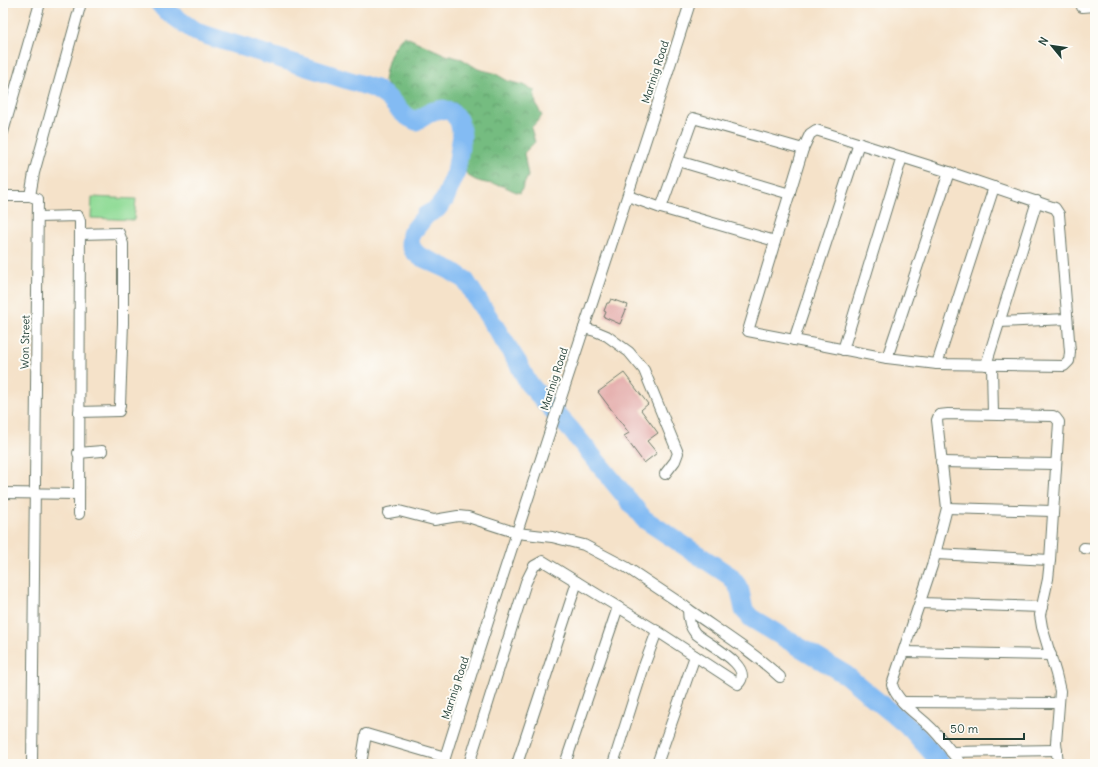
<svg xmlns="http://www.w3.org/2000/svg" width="1098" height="767" font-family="Delius,sans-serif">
<defs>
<pattern id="forest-crowns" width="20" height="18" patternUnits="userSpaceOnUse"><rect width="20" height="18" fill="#75bc80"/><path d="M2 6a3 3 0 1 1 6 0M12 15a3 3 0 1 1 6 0" fill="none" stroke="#5f9a6a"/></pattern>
</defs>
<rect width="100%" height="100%" fill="#fdfcf7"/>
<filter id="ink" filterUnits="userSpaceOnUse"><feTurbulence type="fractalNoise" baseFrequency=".025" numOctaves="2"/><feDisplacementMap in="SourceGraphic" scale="8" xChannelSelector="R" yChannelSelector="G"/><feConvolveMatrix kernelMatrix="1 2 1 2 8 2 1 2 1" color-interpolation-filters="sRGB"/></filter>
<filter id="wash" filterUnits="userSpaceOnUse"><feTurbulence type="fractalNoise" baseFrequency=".012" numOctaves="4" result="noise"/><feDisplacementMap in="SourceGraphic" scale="16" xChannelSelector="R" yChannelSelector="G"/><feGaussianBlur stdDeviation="0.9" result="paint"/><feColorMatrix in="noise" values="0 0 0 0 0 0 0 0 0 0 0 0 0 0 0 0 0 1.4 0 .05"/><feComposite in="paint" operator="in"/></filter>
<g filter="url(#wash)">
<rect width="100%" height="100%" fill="#f5e2c9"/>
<path fill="url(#forest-crowns)" stroke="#4a7c5a" d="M404,36L446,55L462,59L478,69L494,73L508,81L523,85L534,90L536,104L542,116L531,128L535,142L524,153L528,176L520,193C512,191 507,187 500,185C488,183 470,183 464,169C461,162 469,144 470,136C470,132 468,128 467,124C462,111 455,103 441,100L417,114H411L384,81C387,62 390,49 404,36Z"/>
<path fill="#92dc98" stroke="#588c66" d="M92,197L136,199L134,220L91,218Z"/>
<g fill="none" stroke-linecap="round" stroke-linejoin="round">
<path stroke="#83bbf3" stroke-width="19" d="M159,3L164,9L196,32L376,89C379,92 383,94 387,97C397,106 402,116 416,121L433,111L443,109L452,112L459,121L462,135L456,172L445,199L437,209L426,215L411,234L410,243L413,250L419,256L450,270L465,280L518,363L528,383L571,430L644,519L730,576L737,585L740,591L744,610L751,618L846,675L912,730L942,764"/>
</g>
<g id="blocks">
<g fill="#e4acaa">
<path d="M611,299L628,305L620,324L604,317L606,312L604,311L607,303H609Z"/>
<path d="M624,373L648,404L641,410L658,433L647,441L657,453L644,463L624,436L629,433L598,392Z"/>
</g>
</g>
</g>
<g filter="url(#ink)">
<use href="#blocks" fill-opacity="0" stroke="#6a7768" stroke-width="1"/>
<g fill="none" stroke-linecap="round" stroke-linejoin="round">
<defs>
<g id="minor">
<path d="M1082,7L1095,6"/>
<path d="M816,130L949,172L1055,208L1059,214L1070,352L1069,361L1064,366L937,364L887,358L748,331L803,149L810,134Z"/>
<path d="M3,132L40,3"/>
<path d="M678,161L790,194"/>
<path d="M3,196H30L38,199L32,764"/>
<path d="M30,196L34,173L81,3"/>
<path d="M628,196L661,208L775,241"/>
<path d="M661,208L693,118L803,149"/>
<path d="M38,217L78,216L80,221L79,514"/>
<path d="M999,322L1067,319"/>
<path d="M584,328L595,331L607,336L629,352L644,370L678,453L675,461L665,474"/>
<path d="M794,340L859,143"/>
<path d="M843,350L902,157"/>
<path d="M887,358L949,172"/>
<path d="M937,364L994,187"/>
<path d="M986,365L1037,201"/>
<path d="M992,366L993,414"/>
<path d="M79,412L119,411L120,405L123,323V244L119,233L81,234"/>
<path d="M78,453L102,451"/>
<path d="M941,462L1056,464"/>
<path d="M3,493L78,494"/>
<path d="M947,508L1052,511"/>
<path d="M388,513L399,511L434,520L458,516L468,517L517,533L552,537L584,545L626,567L683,605L688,609C719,631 752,651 780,677"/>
<path d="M1084,548L1095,549"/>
<path d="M936,554L1050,560"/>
<path d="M920,603L1042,607"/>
<path d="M904,652L1051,655"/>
<path d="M903,702L1058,703"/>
<path d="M951,752L1057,750"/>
<path d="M361,764L366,734L445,757"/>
<path d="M443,764C522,509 609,257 690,3"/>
<path d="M469,764L526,582L534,566L543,561L657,631L738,684C756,666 705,643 695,633C689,626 688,617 688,609"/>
<path d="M517,764L577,582"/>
<path d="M565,764L618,607"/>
<path d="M613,764L644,666L657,631"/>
<path d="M657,764L695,656"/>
<path d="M961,764C950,751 940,735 927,724C914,712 898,702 892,685L932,566L947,508L937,420L939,415L948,414L1053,416L1056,418L1059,422L1050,560L1048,579L1040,615L1042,627L1056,674L1060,691L1056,743L1058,764"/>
</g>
</defs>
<use href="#minor" stroke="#6a7768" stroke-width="12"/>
<use href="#minor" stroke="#fff" stroke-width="10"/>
</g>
</g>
<g text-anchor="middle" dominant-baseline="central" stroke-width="4" stroke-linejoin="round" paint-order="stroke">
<g font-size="11" fill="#1f3d34" stroke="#fdfcf7">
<text transform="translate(655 72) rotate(-72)">Marinig Road</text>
<text transform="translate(25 342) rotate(-89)">Won Street</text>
<text transform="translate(554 379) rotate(-72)">Marinig Road</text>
<text transform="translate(455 688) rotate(-72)">Marinig Road</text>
</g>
</g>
<rect width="1098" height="767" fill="none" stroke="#fdfcf7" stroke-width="16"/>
<g transform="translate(1052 46) rotate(299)" stroke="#fdfcf7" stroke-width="3" paint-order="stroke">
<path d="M0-3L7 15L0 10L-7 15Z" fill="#1f3d34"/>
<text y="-6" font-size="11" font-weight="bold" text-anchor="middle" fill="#1f3d34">N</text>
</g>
<path d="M944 733v6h80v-6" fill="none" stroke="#1f3d34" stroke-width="2"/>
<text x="950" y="733" font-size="12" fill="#1f3d34" stroke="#fdfcf7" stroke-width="3" paint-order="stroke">50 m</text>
</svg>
